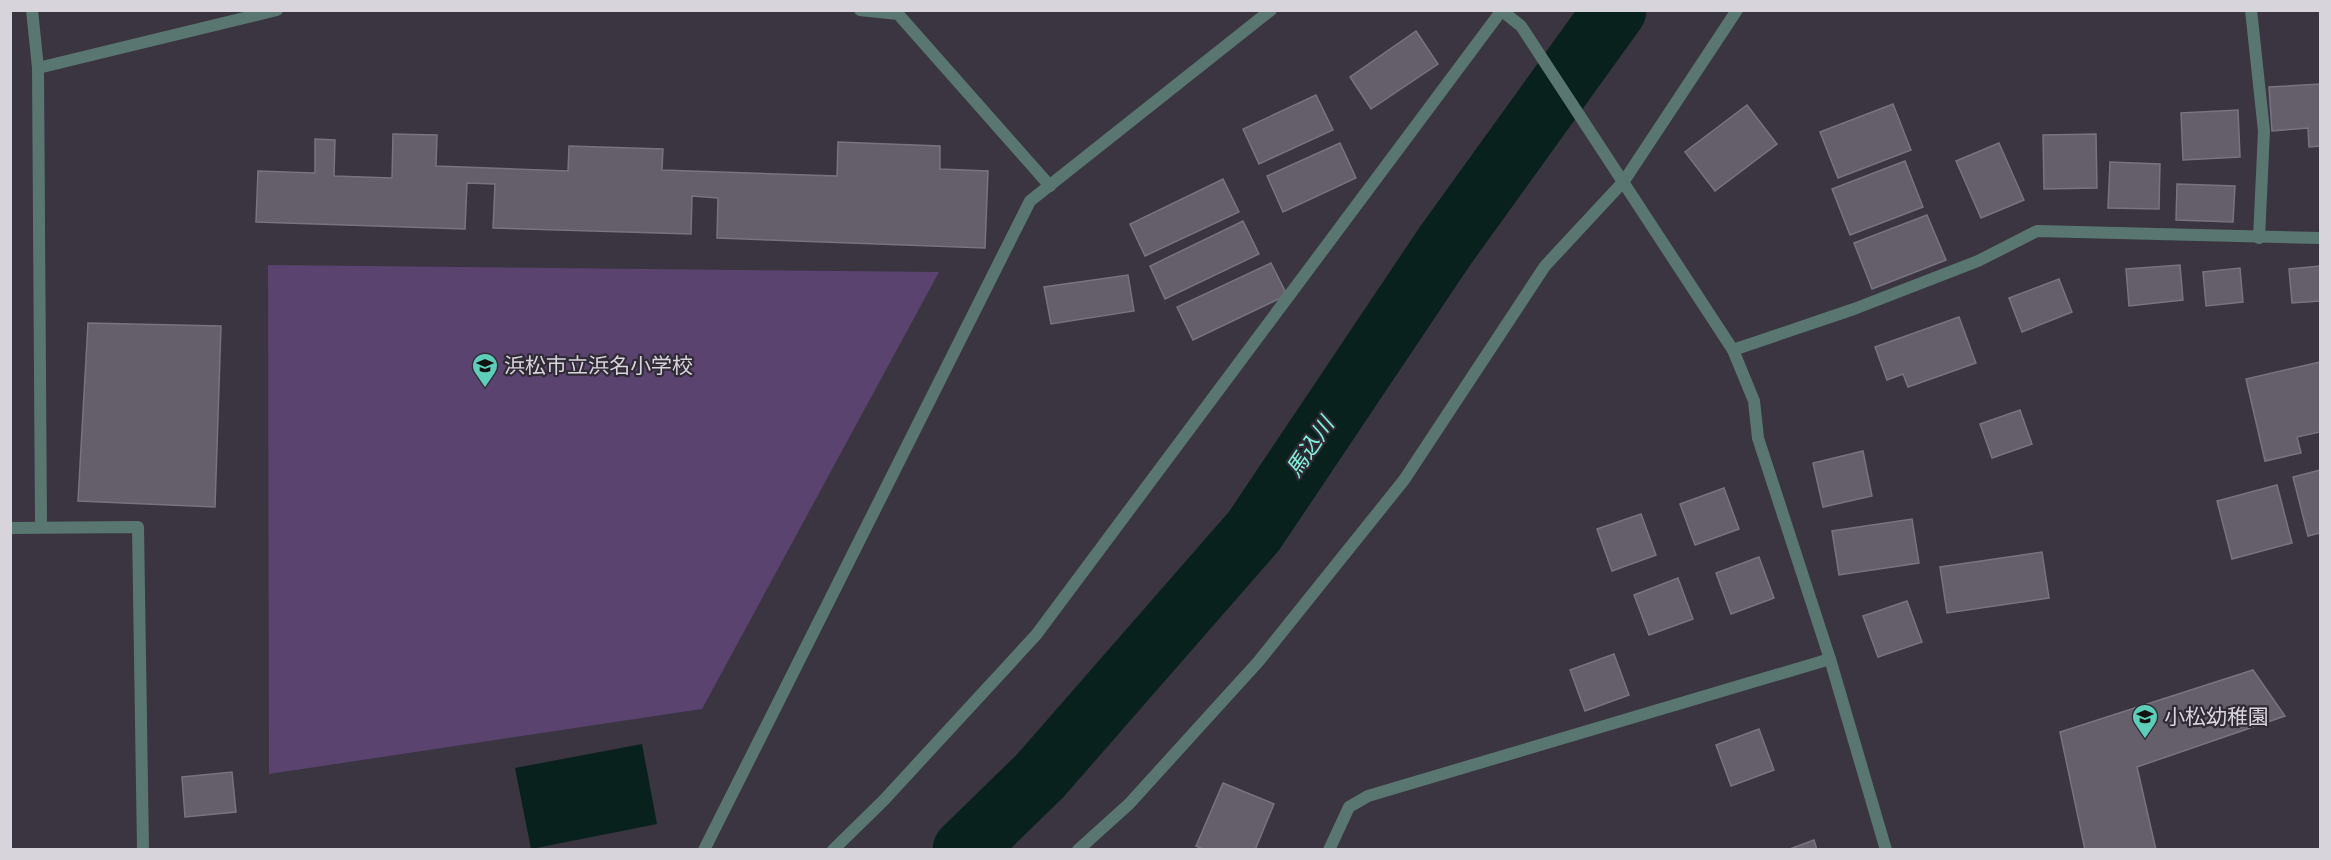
<svg xmlns="http://www.w3.org/2000/svg" width="2331" height="860" font-family="'Roboto Condensed','Noto Sans JP',sans-serif">
<rect width="100%" height="100%" fill="#3a3541"/>
<path fill="#5a436f" d="M268,265L939,272L702,709L269,774Z"/>
<path fill="#08211d" d="M642,744L657,824L531,849L515,768Z"/>
<g fill="none" stroke-linecap="round" stroke-linejoin="round">
<path stroke="#08211d" stroke-width="63" d="M964,850L1040,776L1254,531L1445,246L1615,10"/>
</g>
<g fill="#655f6c" stroke="#797381" stroke-width="1.5">
<path d="M1416,31L1438,64L1371,109L1350,77Z"/>
<path d="M2320,84V146L2309,147L2308,128L2272,131L2269,87Z"/>
<path d="M1316,95L1333,130L1259,164L1243,129Z"/>
<path d="M1893,104L1911,150L1838,178L1820,132Z"/>
<path d="M1747,105L1777,144L1715,191L1685,152Z"/>
<path d="M2238,110L2240,157L2183,160L2181,113Z"/>
<path d="M393,134L437,135L436,166L568,171L569,146L663,149L662,170L837,176L838,142L940,146V169L988,171L985,248L717,238L718,198L692,196L691,234L493,228L495,184L467,183L465,229L256,222L258,171L315,173V139L335,140L334,176L392,178Z"/>
<path d="M2096,134L2097,188L2044,189L2043,135Z"/>
<path d="M1340,143L1356,178L1283,212L1267,176Z"/>
<path d="M1999,143L2024,200L1981,218L1956,161Z"/>
<path d="M1905,161L1923,207L1850,235L1832,189Z"/>
<path d="M2110,162L2160,164L2159,209L2108,208Z"/>
<path d="M1223,179L1239,212L1145,256L1130,224Z"/>
<path d="M2177,184L2235,186L2233,222L2176,220Z"/>
<path d="M1927,215L1946,260L1872,289L1854,243Z"/>
<path d="M1243,221L1259,254L1165,299L1150,266Z"/>
<path d="M1271,263L1287,295L1193,340L1177,307Z"/>
<path d="M2180,265L2183,300L2129,306L2126,269Z"/>
<path d="M2320,266V301L2292,303L2289,269Z"/>
<path d="M2240,268L2243,302L2206,306L2203,272Z"/>
<path d="M1128,275L1134,311L1051,324L1044,287Z"/>
<path d="M2059,279L2072,312L2022,332L2009,298Z"/>
<path d="M1959,317L1976,363L1908,387L1903,374L1887,380L1875,347Z"/>
<path d="M88,323L221,326L215,507L78,501Z"/>
<path d="M2320,362V432L2297,437L2301,453L2265,461L2246,379Z"/>
<path d="M2020,410L2032,444L1992,458L1980,424Z"/>
<path d="M1863,451L1872,496L1823,507L1813,463Z"/>
<path d="M2320,470V533L2308,536L2293,477Z"/>
<path d="M2277,485L2292,543L2232,559L2217,501Z"/>
<path d="M1724,488L1739,529L1695,545L1680,504Z"/>
<path d="M1641,514L1656,555L1612,571L1597,529Z"/>
<path d="M1912,519L1919,563L1839,575L1832,531Z"/>
<path d="M2042,552L2049,598L1947,613L1940,567Z"/>
<path d="M1759,557L1774,598L1731,614L1716,573Z"/>
<path d="M1678,578L1693,619L1649,635L1634,595Z"/>
<path d="M1907,601L1922,642L1878,657L1863,616Z"/>
<path d="M1614,654L1629,695L1585,711L1570,670Z"/>
<path d="M2253,670L2285,716L2137,767L2156,850H2085L2060,732Z"/>
<path d="M1759,729L1774,770L1731,786L1716,745Z"/>
<path d="M232,772L236,812L185,817L182,777Z"/>
<path d="M1223,783L1274,804L1255,850H1205L1196,846Z"/>
<path d="M1814,840L1817,850H1787Z"/>
</g>
<g fill="none" stroke-linecap="round" stroke-linejoin="round">
<g stroke="#597770" stroke-width="12">
<path d="M32,10L38,68L41,527"/>
<path d="M860,10L898,14L1050,186"/>
<path d="M2251,10L2264,131L2259,238"/>
<path d="M38,68L277,10"/>
<path d="M1733,350L1854,309L1978,261L2037,231L2320,238"/>
<path d="M10,528L138,527L143,850"/>
<path d="M704,850L1030,201L1271,10"/>
<path d="M833,850L884,800L1036,635L1502,10"/>
<path d="M1078,850L1129,804L1258,662L1404,480L1545,266L1624,181L1737,10"/>
<path d="M1329,850L1349,807L1368,796L1830,659"/>
</g>
<path stroke="#597770" stroke-width="12" d="M1501,10L1521,26L1733,350L1754,401L1758,438L1830,659L1886,850"/>
</g>
<defs>
<symbol id="school-pin" viewBox="-11 -11 22 30"><path d="M0 17L-7.5 6A9.5 9.5 0 1 1 7.5 6Z" fill="#5dceb9" stroke="#302b36"/><path d="M0-5L7-2L0 1L-7-2ZM-4 1L0 2.5L4 1V4Q0 6-4 4Z" fill="#111"/></symbol>
</defs>
<g fill-rule="evenodd">
<use href="#school-pin" x="470" y="351" width="30" height="40"/>
<use href="#school-pin" x="2130" y="702" width="30" height="40"/>
</g>
<g text-anchor="middle" dominant-baseline="central" stroke-width="4.5" stroke-linejoin="round" paint-order="stroke">
<g font-size="21" fill="#d8d4dc" stroke="#302b36" text-anchor="start">
<text x="504" y="366">浜松市立浜名小学校</text>
<text x="2164" y="717">小松幼稚園</text>
</g>
<g font-size="22" font-style="italic" fill="#80f3dc" stroke="#302b36">
<text transform="translate(1310 447) rotate(-56)">馬込川</text>
</g>
</g>
<rect width="2331" height="860" fill="none" stroke="#d8d4dc" stroke-width="24"/>
</svg>
